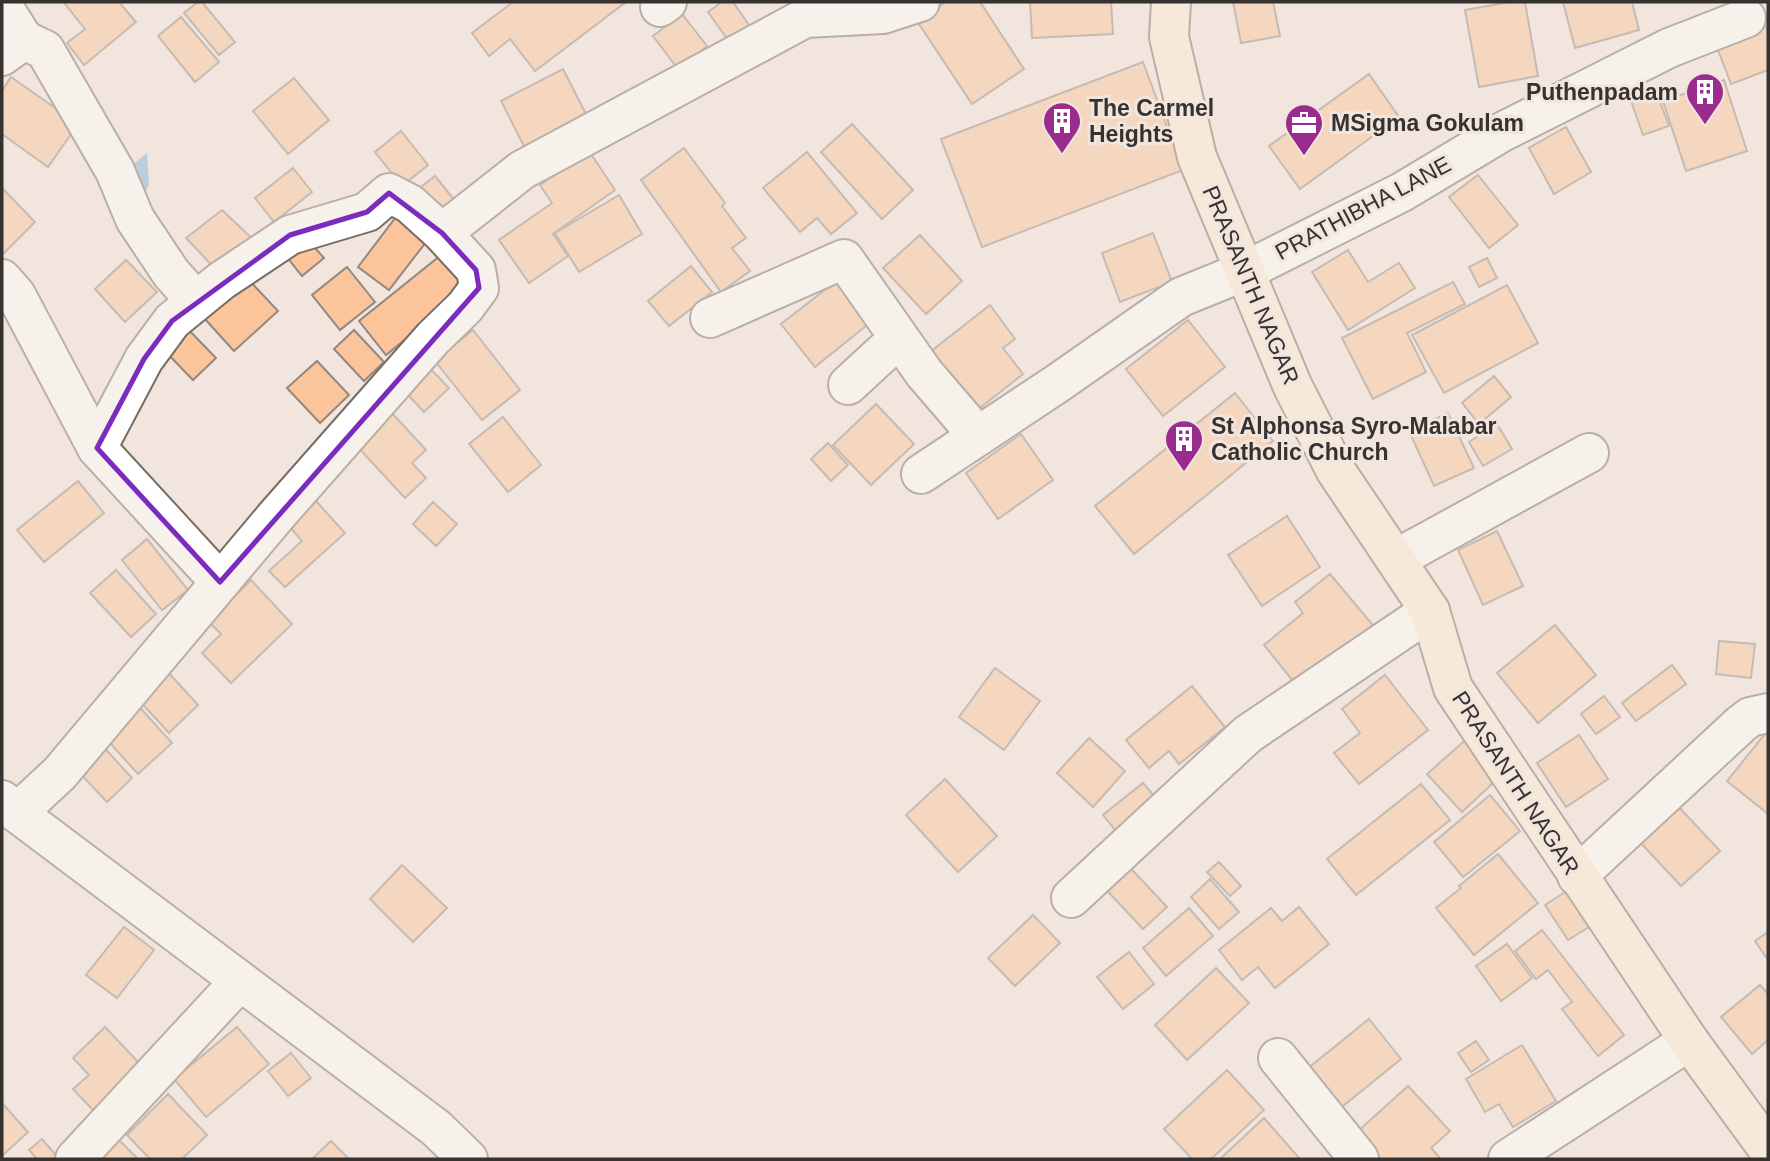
<svg xmlns="http://www.w3.org/2000/svg" width="1770" height="1161" font-family="Arial,sans-serif">
<rect width="100%" height="100%" fill="#f1e5dd"/>
<path fill="#7cafdb" d="M147,153L149,185L135,209L120,175Z"/>
<g fill="#fbc49a" stroke="#938881" stroke-width="2">
<path d="M67,2H119L136,22L84,65L67,43L85,29L65,4Z"/>
<path d="M198,2H202L235,42L219,55L184,13Z"/>
<path d="M513,2H626L535,71L510,39L489,56L472,33Z"/>
<path d="M722,2H733L749,25L728,40L708,12Z"/>
<path d="M946,2H980L1024,69L972,104L917,21Z"/>
<path d="M1030,2H1111L1113,34L1032,38Z"/>
<path d="M1233,2H1273L1280,36L1241,43Z"/>
<path d="M1510,2H1525L1538,76L1479,87L1465,10Z"/>
<path d="M1563,2H1632L1639,30L1575,48Z"/>
<path d="M682,14L707,46L678,69L653,36Z"/>
<path d="M181,17L219,62L195,82L158,36Z"/>
<path d="M1765,24L1768,33V70L1731,84L1715,42Z"/>
<path d="M1143,62L1183,170L982,247L941,139Z"/>
<path d="M563,69L589,120L527,152L501,101Z"/>
<path d="M1369,74L1399,117L1300,189L1269,146Z"/>
<path d="M11,77L78,124L48,167L2,134V91Z"/>
<path d="M294,78L329,120L288,154L253,111Z"/>
<path d="M1724,80L1747,151L1686,171L1663,101Z"/>
<path d="M1654,86L1669,126L1643,135L1629,95Z"/>
<path d="M852,124L913,190L882,219L821,152Z"/>
<path d="M1566,127L1591,172L1554,194L1529,148Z"/>
<path d="M401,131L428,165L402,186L375,152Z"/>
<path d="M684,148L725,203L722,206L746,238L732,248L750,271L721,292L641,180Z"/>
<path d="M589,151L615,190L553,234L568,256L529,283L499,240L552,203L540,185Z"/>
<path d="M807,152L857,213L831,234L817,218L800,232L763,188Z"/>
<path d="M293,168L312,192L274,222L255,198Z"/>
<path d="M1478,175L1518,225L1489,248L1449,197Z"/>
<path d="M435,176L460,207L441,221L417,190Z"/>
<path d="M2,188L35,222L2,255Z"/>
<path d="M619,195L642,234L579,272L555,233Z"/>
<path d="M402,209L433,233L389,290L358,267Z"/>
<path d="M222,210L257,243L222,276L186,238Z"/>
<path d="M1153,233L1172,282L1120,302L1102,253Z"/>
<path d="M920,235L962,281L926,314L883,268Z"/>
<path d="M307,239L324,258L302,276L286,256Z"/>
<path d="M1348,250L1368,282L1399,263L1415,288L1348,330L1312,272Z"/>
<path d="M441,255L467,289L386,355L359,321Z"/>
<path d="M1487,258L1497,278L1479,287L1469,267Z"/>
<path d="M126,260L157,292L125,322L95,289Z"/>
<path d="M691,266L712,292L669,326L648,301Z"/>
<path d="M347,267L375,302L340,330L312,295Z"/>
<path d="M843,276L872,321L815,367L781,324Z"/>
<path d="M247,278L278,311L234,351L204,318Z"/>
<path d="M1453,282L1465,304L1407,333L1426,372L1373,399L1342,338Z"/>
<path d="M1507,285L1538,343L1444,393L1412,335Z"/>
<path d="M990,305L1015,339L1003,348L1023,374L971,415L925,356Z"/>
<path d="M1188,320L1225,367L1163,416L1126,369Z"/>
<path d="M183,324L216,358L193,380L160,346Z"/>
<path d="M354,330L384,362L364,381L334,349Z"/>
<path d="M473,330L520,390L482,420L435,361Z"/>
<path d="M422,360L449,388L424,412L397,383Z"/>
<path d="M317,361L349,395L320,423L287,388Z"/>
<path d="M1494,376L1511,397L1479,424L1462,403Z"/>
<path d="M1235,393L1273,441L1134,554L1095,506Z"/>
<path d="M876,404L914,444L871,485L833,445Z"/>
<path d="M390,411L426,450L412,463L426,478L405,498L354,443Z"/>
<path d="M1448,413L1474,468L1434,486L1409,431Z"/>
<path d="M503,417L541,465L508,492L469,444Z"/>
<path d="M1497,424L1512,449L1483,466L1469,442Z"/>
<path d="M1021,434L1053,480L998,519L966,473Z"/>
<path d="M828,443L848,465L831,481L811,459Z"/>
<path d="M78,481L104,513L44,562L17,530Z"/>
<path d="M316,501L345,533L285,587L269,571L302,541L288,525Z"/>
<path d="M433,502L457,524L436,546L413,524Z"/>
<path d="M1287,516L1320,567L1262,606L1228,555Z"/>
<path d="M1497,531L1523,586L1483,605L1458,550Z"/>
<path d="M147,539L188,590L162,610L122,560Z"/>
<path d="M116,570L156,614L131,637L90,593Z"/>
<path d="M1330,574L1377,630L1301,691L1264,645L1303,613L1295,602Z"/>
<path d="M251,580L292,624L231,683L202,653L221,634L209,622Z"/>
<path d="M1555,625L1596,675L1538,723L1497,673Z"/>
<path d="M1719,641L1755,644L1751,678L1716,674Z"/>
<path d="M1672,665L1686,684L1636,721L1622,703Z"/>
<path d="M995,668L1040,701L1004,750L959,717Z"/>
<path d="M166,670L198,705L169,733L136,697Z"/>
<path d="M1385,675L1428,730L1359,784L1334,753L1360,733L1342,709Z"/>
<path d="M1192,686L1225,727L1179,764L1169,751L1149,768L1126,740Z"/>
<path d="M1604,696L1620,717L1596,734L1581,714Z"/>
<path d="M134,701L172,743L138,774L100,732Z"/>
<path d="M1768,730V814L1727,781Z"/>
<path d="M1471,735L1505,772L1462,812L1427,774Z"/>
<path d="M1579,735L1608,779L1566,807L1537,763Z"/>
<path d="M1089,738L1125,771L1093,807L1057,773Z"/>
<path d="M99,742L132,778L107,802L73,766Z"/>
<path d="M945,779L997,836L958,872L906,815Z"/>
<path d="M1143,783L1163,806L1123,840L1103,815Z"/>
<path d="M1421,784L1450,820L1356,895L1327,859Z"/>
<path d="M1490,795L1520,831L1463,877L1434,842Z"/>
<path d="M1676,804L1720,851L1681,886L1638,840Z"/>
<path d="M1498,854L1538,903L1474,955L1436,908L1461,888L1459,886Z"/>
<path d="M1121,858L1167,907L1143,929L1097,880Z"/>
<path d="M1219,862L1241,886L1230,896L1207,872Z"/>
<path d="M402,865L447,908L413,942L370,899Z"/>
<path d="M1210,879L1239,912L1219,929L1191,897Z"/>
<path d="M1570,889L1594,924L1568,940L1545,905Z"/>
<path d="M1299,907L1329,944L1275,988L1258,967L1242,980L1219,950L1271,908L1282,921Z"/>
<path d="M1189,908L1213,936L1166,976L1143,948Z"/>
<path d="M1033,915L1060,943L1015,986L988,958Z"/>
<path d="M124,927L154,950L117,998L86,975Z"/>
<path d="M1542,930L1624,1035L1598,1056L1562,1009L1572,1002L1548,970L1536,979L1515,951Z"/>
<path d="M1768,932V960L1755,941Z"/>
<path d="M1507,944L1532,978L1501,1001L1476,966Z"/>
<path d="M1129,952L1154,984L1123,1009L1097,977Z"/>
<path d="M1216,968L1249,1003L1187,1060L1155,1025Z"/>
<path d="M1760,985L1768,994V1040L1752,1054L1721,1017Z"/>
<path d="M1369,1019L1401,1059L1338,1110L1306,1070Z"/>
<path d="M105,1027L140,1064L93,1110L73,1089L89,1075L73,1058Z"/>
<path d="M237,1027L269,1064L206,1117L174,1079Z"/>
<path d="M1476,1041L1489,1060L1471,1072L1458,1053Z"/>
<path d="M1522,1045L1556,1101L1513,1127L1499,1104L1485,1112L1466,1079Z"/>
<path d="M291,1053L311,1078L288,1096L268,1071Z"/>
<path d="M1227,1070L1264,1110L1211,1159H1192L1164,1129Z"/>
<path d="M1408,1086L1450,1131L1431,1148L1441,1159H1380L1356,1133Z"/>
<path d="M168,1094L207,1135L182,1159H150L127,1135Z"/>
<path d="M2,1103L28,1132L2,1156Z"/>
<path d="M1264,1118L1300,1159H1220Z"/>
<path d="M114,1135L138,1159H89Z"/>
<path d="M42,1139L59,1159H37L29,1150Z"/>
<path d="M331,1141L349,1159H312Z"/>
</g>
<g fill="none" stroke-linecap="round" stroke-linejoin="round">
<defs>
<g id="street">
<path d="M2,5L24,40"/>
<path d="M660,7L667,2"/>
<path d="M2,56L24,40L45,50L115,171L135,219L171,273L196,301"/>
<path d="M442,233L522,170L805,18L883,14L920,2"/>
<path d="M2,279L16,295L97,448L220,582"/>
<path d="M710,318L844,259L924,373L978,436"/>
<path d="M848,385L899,338"/>
<path d="M921,474L1058,383L1181,297L1245,271L1402,192L1502,132L1669,48L1746,18"/>
<path d="M1396,559L1589,453"/>
<path d="M2,800L17,813L60,773L276,516L433,338L465,307L479,288L476,270L442,233L410,204L389,193L367,212L290,235L221,281L172,321L144,359L97,448"/>
<path d="M17,813L436,1128L468,1159"/>
<path d="M1577,876L1741,724L1750,717L1768,713"/>
<path d="M1071,898L1248,734L1430,611"/>
<path d="M1278,1058L1359,1159"/>
<path d="M75,1159L240,981"/>
<path d="M1508,1159L1689,1041"/>
</g>
<path id="secondary" d="M1171,2L1169,37L1197,157L1293,387L1336,471L1430,611L1453,688L1689,1041L1768,1149"/>
</defs>
<use href="#street" stroke="#776d65" stroke-width="42"/>
<use href="#secondary" stroke="#776d65" stroke-width="42"/>
<use href="#street" stroke="#fff" stroke-width="38"/>
<use href="#secondary" stroke="#fdeed5" stroke-width="38"/>
</g>
<path d="M0 0H1770V1161H0ZM389,193L442,233L476,270L479,288L220,582L97,448L144,359L172,321L290,235L367,212Z" fill="#f1e5dd" fill-opacity=".55" fill-rule="evenodd"/>
<path fill="none" stroke="#7b2cbf" stroke-width="5" stroke-linejoin="round" d="M389,193L442,233L476,270L479,288L220,582L97,448L144,359L172,321L290,235L367,212Z"/>
<defs>
<symbol id="building-pin" viewBox="-11 -11 22 30"><path d="M0 17L-7.5 6A9.5 9.5 0 1 1 7.5 6Z" fill="#992c8d" stroke="#f1e5dd"/><path d="M-4-6H4V6H1V3H-1V6H-4ZM-2.5-4.3h1.7v1.8h-1.7ZM.8-4.3h1.7v1.8H.8ZM-2.5-1h1.7V.8h-1.7ZM.8-1h1.7V.8H.8Z" fill="#fff"/></symbol>
<symbol id="office-pin" viewBox="-11 -11 22 30"><path d="M0 17L-7.5 6A9.5 9.5 0 1 1 7.5 6Z" fill="#992c8d" stroke="#f1e5dd"/><path d="M-6-3h4V-5.5h4V-3h4V5H-6ZM-1-4.5V-3h2v-1.5ZM-6 0V1H6V0Z" fill="#fff"/></symbol>
</defs>
<g fill-rule="evenodd">
<use href="#building-pin" x="1683" y="70" width="44" height="60"/>
<use href="#building-pin" x="1040" y="99" width="44" height="60"/>
<use href="#office-pin" x="1282" y="101" width="44" height="60"/>
<use href="#building-pin" x="1162" y="417" width="44" height="60"/>
</g>
<g text-anchor="middle" dominant-baseline="central" stroke-width="6" stroke-linejoin="round" paint-order="stroke">
<g font-size="23" font-weight="bold" fill="#36322f" stroke="#f1e5dd" text-anchor="start">
<text x="1678" y="92" text-anchor="end">Puthenpadam</text>
<text x="1089" y="108">The Carmel<tspan x="1089" dy="26">Heights</tspan></text>
<text x="1331" y="123">MSigma Gokulam</text>
<text x="1211" y="426">St Alphonsa Syro-Malabar<tspan x="1211" dy="26">Catholic Church</tspan></text>
</g>
<g font-size="23" fill="#36322f" stroke="#f1e5dd">
<text transform="translate(1363 208) rotate(-28)">PRATHIBHA LANE</text>
<text transform="translate(1251 285) rotate(67)">PRASANTH NAGAR</text>
<text transform="translate(1516 783) rotate(57)">PRASANTH NAGAR</text>
</g>
</g>
<rect width="1770" height="1161" fill="none" stroke="#36322f" stroke-width="7"/>
</svg>
